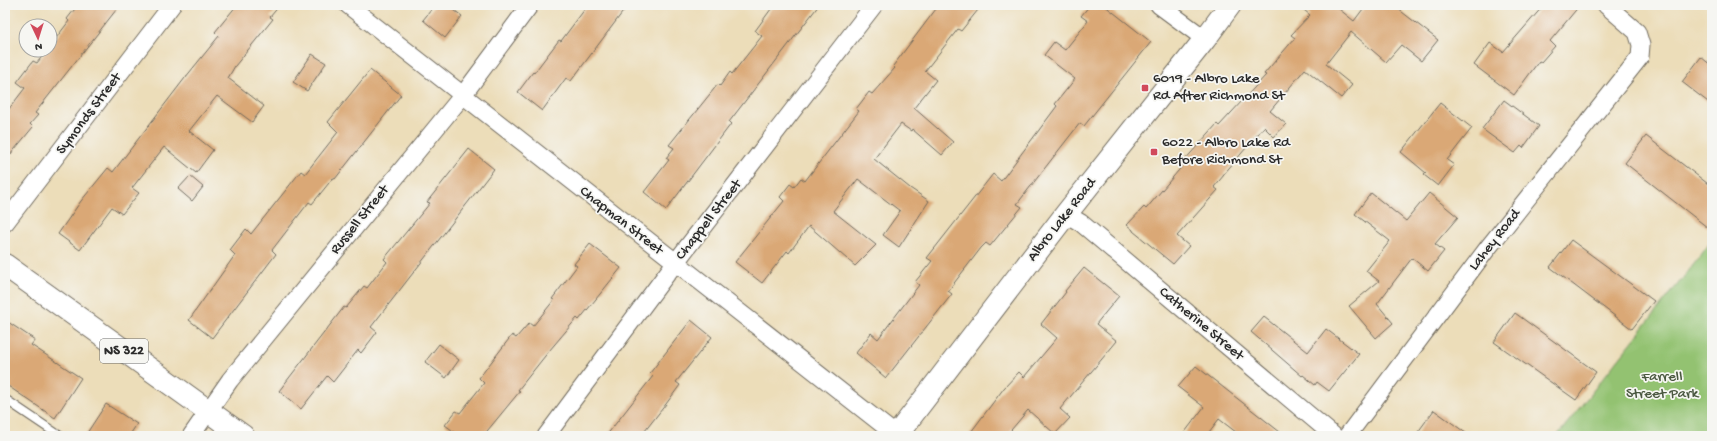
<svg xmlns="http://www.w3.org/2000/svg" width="1717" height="441" font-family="'Gochi Hand',sans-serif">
<rect width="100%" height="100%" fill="#f6f6f2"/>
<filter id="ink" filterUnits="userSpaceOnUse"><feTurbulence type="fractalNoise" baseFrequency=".025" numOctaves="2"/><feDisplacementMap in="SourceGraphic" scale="8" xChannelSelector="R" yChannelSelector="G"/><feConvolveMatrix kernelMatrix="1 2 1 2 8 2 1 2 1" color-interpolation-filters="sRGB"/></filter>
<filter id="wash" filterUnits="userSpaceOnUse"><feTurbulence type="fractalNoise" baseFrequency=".012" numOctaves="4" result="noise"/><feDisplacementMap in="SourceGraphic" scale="16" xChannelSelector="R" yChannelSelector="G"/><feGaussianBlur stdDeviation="0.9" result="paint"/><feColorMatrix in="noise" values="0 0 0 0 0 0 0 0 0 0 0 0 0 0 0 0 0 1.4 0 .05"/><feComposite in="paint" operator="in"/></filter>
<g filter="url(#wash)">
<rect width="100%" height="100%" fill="#ecddb9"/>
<path fill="#93c271" stroke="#5f764e" d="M1712,240V436H1557L1698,259Z"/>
<g id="blocks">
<g fill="#daa876">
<path d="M78,5H120L35,113L38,115L30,124L33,127L5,161V114L25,88L17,82L33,61L37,63L47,50H50V46L69,21L67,19Z"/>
<path d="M237,5H280L270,17L273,19L235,66L228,78L264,106L252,122L217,96L189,131L213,150L196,173L164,147L132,188L139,193L122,214L112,207L80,250L58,234L81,201L108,168L113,172L185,78L219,36L215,32Z"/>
<path d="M435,5H447L462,16L445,38L423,20Z"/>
<path d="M588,5H628L571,81L566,78L542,111L518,92L533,72L534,73L559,40L561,41Z"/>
<path d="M774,5H819L729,122L731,124L666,210L644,192L669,160L666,158L674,148L669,145L718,84L720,86L730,72L732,74L762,36L755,31Z"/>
<path d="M939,5H982L961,31L958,29L925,71L936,80L914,108L953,142L942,155L912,129L911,131L901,124L874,159L910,188L929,201L899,247L883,235L900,211L858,179L833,211L876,245L855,266L809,226L789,253L787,251L762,283L735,262L784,201L780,197L790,184L794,187L801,178L805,181L859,111L856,109L869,92L872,94L895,68L893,66Z"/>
<path d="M1090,5H1104L1151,42L1084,126L1080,123L1055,155L1017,204L1022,207L990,246L986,243L981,248L948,291L952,294L886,378L856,353L871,333L878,339L919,285L915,282L932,261L927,258L993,174L1001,181L1057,106L1055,104L1075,79L1044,55L1054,42L1065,50L1088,21L1081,16Z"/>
<path d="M1298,5H1334L1354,21L1366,5H1393L1438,40L1421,61L1401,45L1386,62L1351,32L1326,64L1352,85L1341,98L1305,69L1270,111L1286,124L1274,137L1264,127L1223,175H1224L1214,187L1218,190L1177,236L1189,246L1173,264L1133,231V230L1127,225L1144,207L1146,209L1184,164L1182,163L1217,124L1219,126L1266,75L1264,74L1295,38L1291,35L1310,15Z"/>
<path d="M1544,5H1580L1550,41L1555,46L1541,62L1539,61L1514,95L1474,65L1490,43L1503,52Z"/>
<path d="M312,54L326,63L307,91L293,82Z"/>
<path d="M1701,57L1712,66V105L1682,82Z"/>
<path d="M370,70L401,95L335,179L333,178L312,204L309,202L272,250L276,254L212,338L189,320L235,255L230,250L246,229L251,234L301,171L305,174L338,132L328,122Z"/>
<path d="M1504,100L1539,126L1523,148L1521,146L1515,153L1482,129Z"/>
<path d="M1440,103L1472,128L1447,160L1454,165L1438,186L1424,175L1426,173L1401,152Z"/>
<path d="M1646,136L1712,187V231L1625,163Z"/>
<path d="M469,149L494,169L371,327L377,332L361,353L358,350L333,382L327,376L301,409L279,391L344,307L346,308L364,286L367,288L387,262L384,259L430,203L427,202Z"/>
<path d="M190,176L203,187L192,201L178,189Z"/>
<path d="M1371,193L1406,221L1429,193L1458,217L1435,244L1444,251L1428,271L1412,258L1377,304L1393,323L1376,338L1349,306L1379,281L1366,271L1390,241L1355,214Z"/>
<path d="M1571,240L1654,301L1632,329L1550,267Z"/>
<path d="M590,244L621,268L579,320L577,318L549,351L518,390L520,391L483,436H460L445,425L456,411L460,413L484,383L479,378L512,335L516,338L529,323L533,326L554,300L552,299L577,266L574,264Z"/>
<path d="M1084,268L1119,296L1096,324L1117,341L1060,409L1070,418L1055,434L1028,410L1006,436H968L1004,388L1019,372L1024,377L1057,338L1041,324L1066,292L1065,291Z"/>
<path d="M1515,313L1596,372L1576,400L1494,342Z"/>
<path d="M1264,317L1308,352L1326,329L1359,354L1329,391L1317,382L1315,385L1303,375L1302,376L1251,332Z"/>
<path d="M5,320L35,340L31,345L81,378L55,418L5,384Z"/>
<path d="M691,320L712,337L676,382L680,385L666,404L641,436H606L653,376L650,373Z"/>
<path d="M439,344L459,360L446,378L425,362Z"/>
<path d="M1196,366L1285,436H1241L1219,419L1206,436H1182L1204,407L1178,387Z"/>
<path d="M106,404L137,424L129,436H85Z"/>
<path d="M1434,410L1470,436H1415Z"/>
</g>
</g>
</g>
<g filter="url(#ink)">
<use href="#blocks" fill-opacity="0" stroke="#6f695d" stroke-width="1"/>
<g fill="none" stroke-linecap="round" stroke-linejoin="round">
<defs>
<path id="lane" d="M5,399L60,436"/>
<g id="street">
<path d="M348,5L896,435"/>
<path d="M1159,5L1205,39"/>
<path d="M1066,214L1081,223L1334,436"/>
<path d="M5,223L172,5"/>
<path d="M191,436L230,380L463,95L530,5"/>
<path d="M546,436L675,263L874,5"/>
<path d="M1347,436L1487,249L1640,57L1641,45L1637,32L1606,5"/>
</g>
<path id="secondary" d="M896,436L1066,214L1205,39L1230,5"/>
<path id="primary" d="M5,265L243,436"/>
</defs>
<use href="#lane" stroke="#6f695d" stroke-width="10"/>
<use href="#street" stroke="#6f695d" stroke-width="19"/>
<use href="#secondary" stroke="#6f695d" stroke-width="24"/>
<use href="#primary" stroke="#6f695d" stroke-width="24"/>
<use href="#lane" stroke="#fff" stroke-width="8"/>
<use href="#street" stroke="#fff" stroke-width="17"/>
<use href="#secondary" stroke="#fff" stroke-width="22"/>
<use href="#primary" stroke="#fff" stroke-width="22"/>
</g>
</g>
<g fill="#d1495b" stroke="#f6f6f2" stroke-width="1.5">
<rect x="1141" y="84" width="8" height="8" rx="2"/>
<rect x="1150" y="148" width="8" height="8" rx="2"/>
</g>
<g text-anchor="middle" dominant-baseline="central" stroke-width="3.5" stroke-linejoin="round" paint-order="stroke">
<rect fill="#f6f6f2" stroke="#686867" stroke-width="1" x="100" y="339" width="48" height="24" rx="3"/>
<g font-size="14" font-weight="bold" fill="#2b2b2b">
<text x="124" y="351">NS 322</text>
</g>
<g font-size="15" fill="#2b2b2b" stroke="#f6f6f2" text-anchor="start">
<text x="1153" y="79">6019 - Albro Lake<tspan x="1153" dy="17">Rd After Richmond St</tspan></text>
<text x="1162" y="143">6022 - Albro Lake Rd<tspan x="1162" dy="17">Before Richmond St</tspan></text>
</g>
<g font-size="15" fill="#2b2b2b" stroke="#f6f6f2">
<text transform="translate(89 114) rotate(-53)">Symonds Street</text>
<text transform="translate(360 220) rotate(-51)">Russell Street</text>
<text transform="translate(709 220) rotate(-52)">Chappell Street</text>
<text transform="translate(1062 220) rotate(-52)">Albro Lake Road</text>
<text transform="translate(621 221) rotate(38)">Chapman Street</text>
<text transform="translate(1495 240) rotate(-52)">Lahey Road</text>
<text transform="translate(1201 324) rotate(40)">Catherine Street</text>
</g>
<g font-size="15" fill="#4a5840" stroke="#f6f6f2">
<text x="1662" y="377">Farrell<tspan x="1662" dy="17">Street Park</tspan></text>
</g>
</g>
<rect width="1717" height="441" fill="none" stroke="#f6f6f2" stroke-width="20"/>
<g transform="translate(38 38) rotate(176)"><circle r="19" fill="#f6f6f2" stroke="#a5a5a2"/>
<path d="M0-3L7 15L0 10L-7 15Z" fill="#d1495b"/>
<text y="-6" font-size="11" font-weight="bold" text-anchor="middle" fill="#2b2b2b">N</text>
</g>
</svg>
